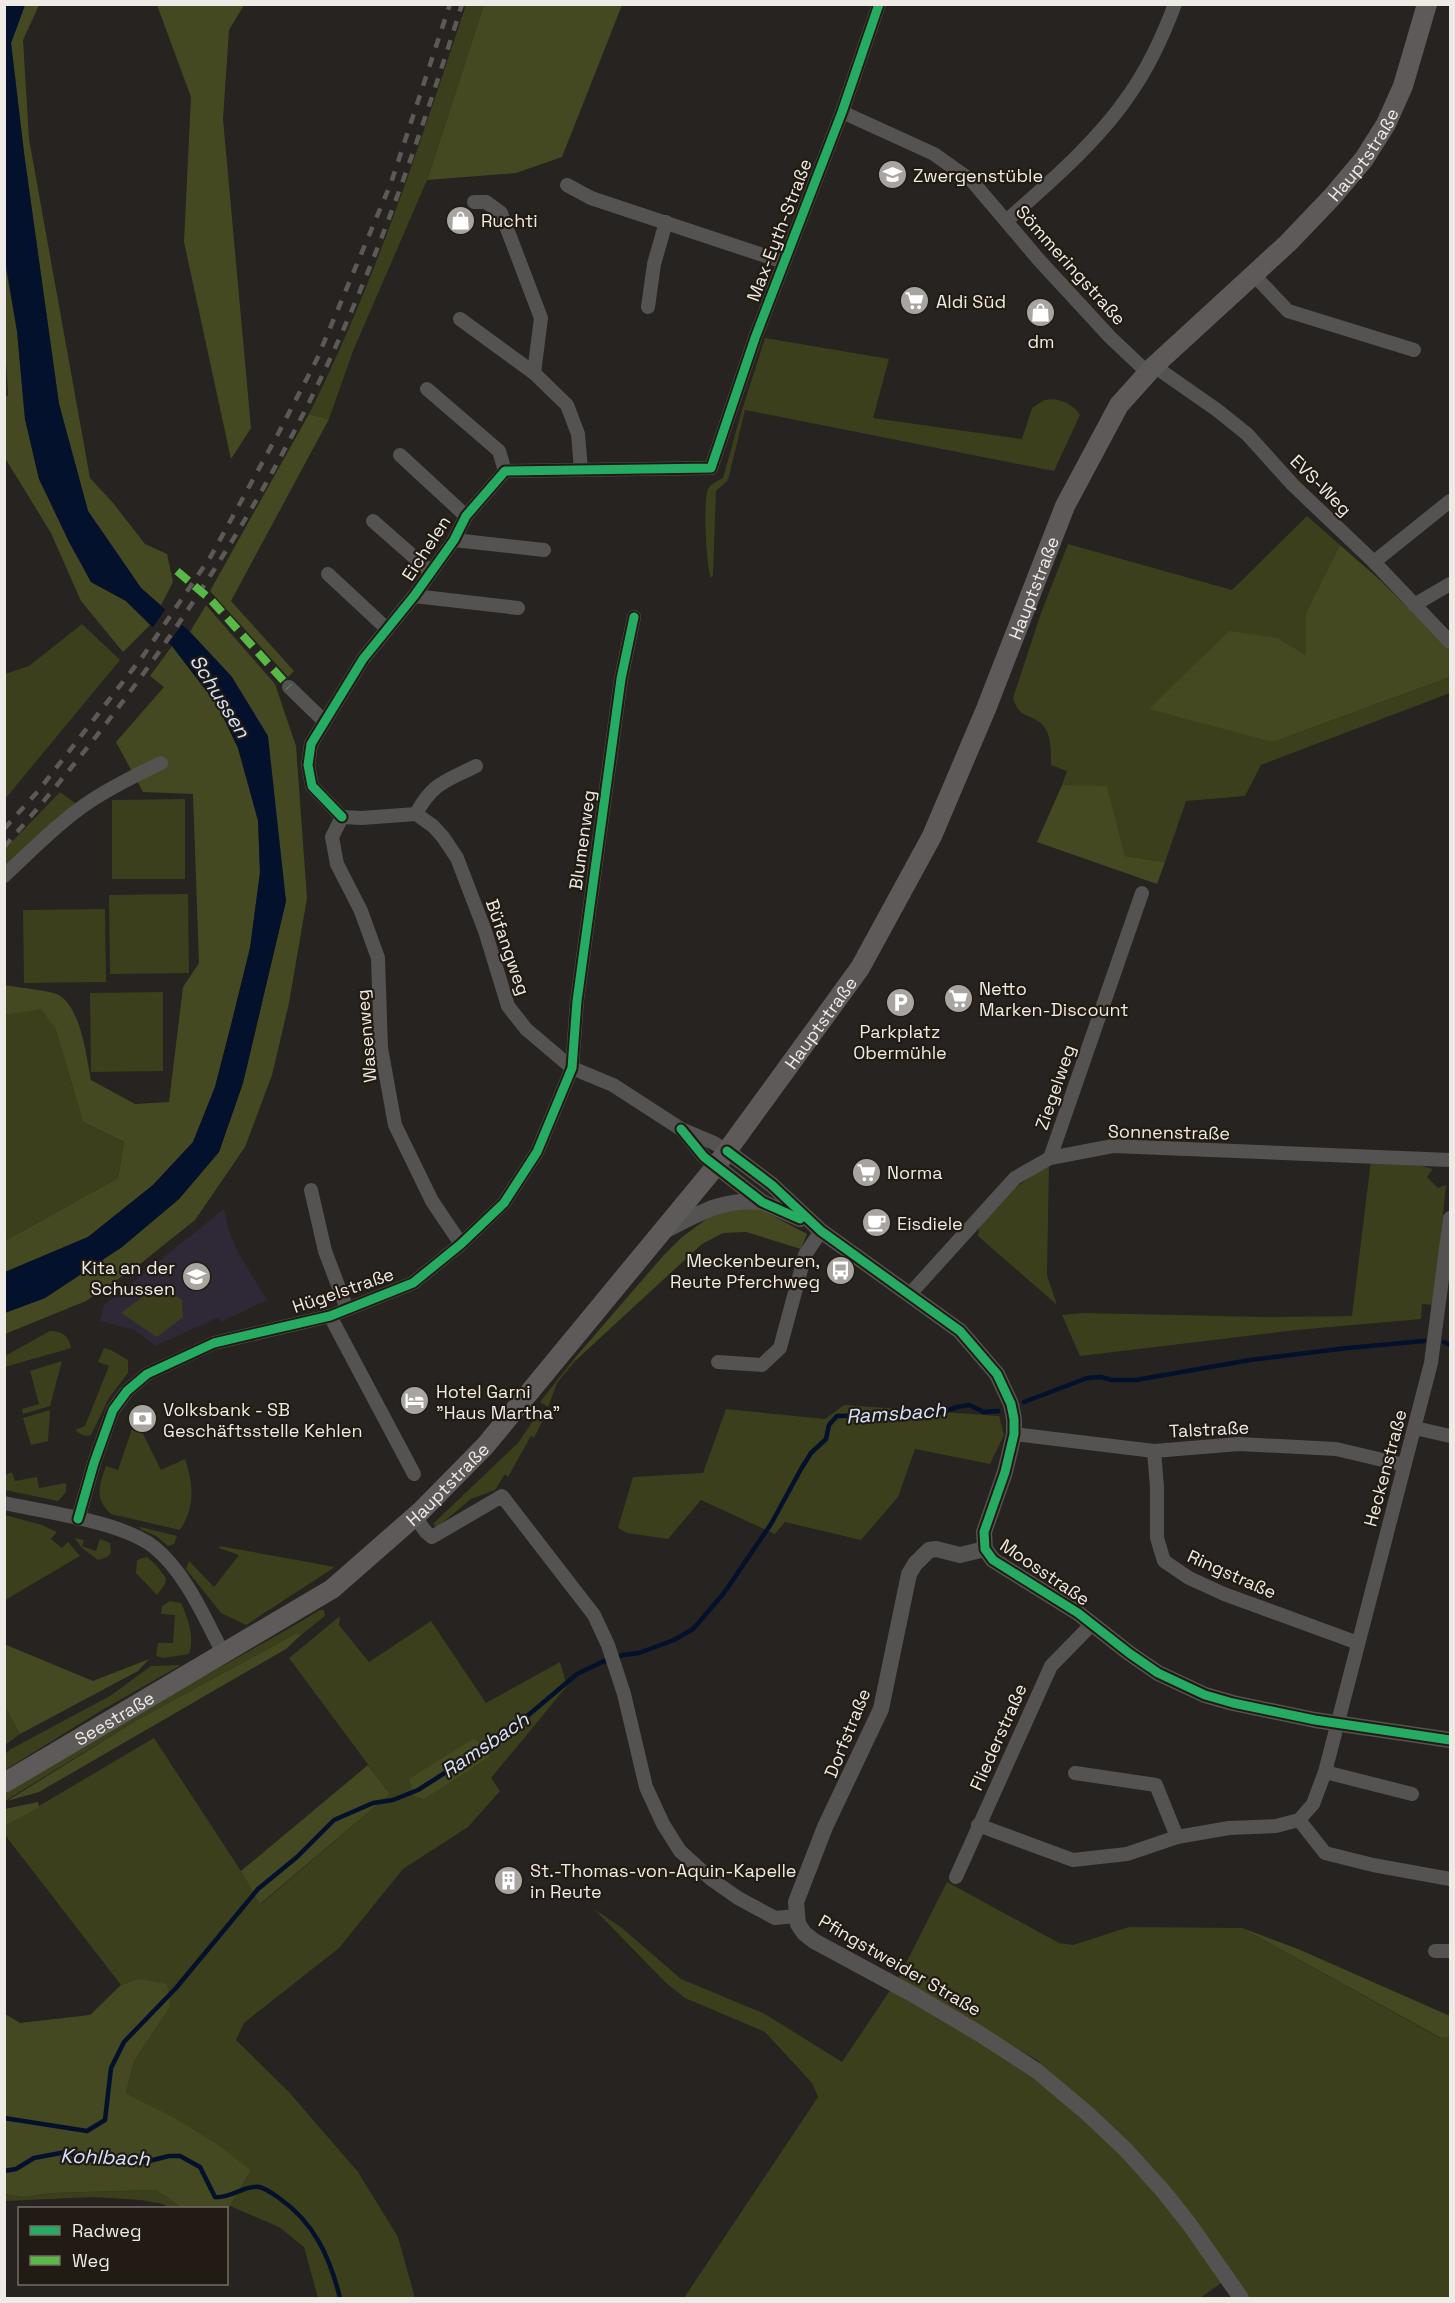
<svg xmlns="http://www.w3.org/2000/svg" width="1455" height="2303" font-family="'Space Grotesk',sans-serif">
<rect width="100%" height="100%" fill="#262320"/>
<path fill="#2f2836" d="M224,1209L229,1231L239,1254L267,1300L221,1322L219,1317L155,1346L135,1330L100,1321L104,1305Z"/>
<g fill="#3c3f1b">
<path d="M466,5H484L427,180L353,351L329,419L309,414C375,283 420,143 466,5Z"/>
<path d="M765,338L889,359L873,418L1022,439L1032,408C1036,406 1041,401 1045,400C1058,397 1073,404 1080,415L1054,471L745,410L728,480L716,491L713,575L711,578C706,566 703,500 708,489C711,483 718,481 723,478L742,410Z"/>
<path d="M1307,516L1340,545L1307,614L1306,655L1278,638L1273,742L1450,677V693L1261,765L1245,796L1186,801L1165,862L1125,856L1107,787L1062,785L1067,771L1051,765C1051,752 1052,733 1041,723C1028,713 1019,718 1013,698L1041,613L1068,544L1232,590Z"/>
<path d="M82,624L120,660L5,799V674L29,666Z"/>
<path d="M60,792L79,806L5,870V849Z"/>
<path d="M185,799V879H112V800Z"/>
<path d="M188,894L189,973L110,974L109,895Z"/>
<path d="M105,909L106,982L24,983L23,910Z"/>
<path d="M163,992V1071L91,1072L90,993Z"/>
<path d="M41,1008L56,1030L83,1122L124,1142L118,1178L5,1241V1015Z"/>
<path d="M1371,1160H1398L1433,1169L1427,1177L1438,1188L1446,1185L1434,1305L1422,1304L1421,1319L1296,1330L1080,1356L1062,1315L1082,1313L1266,1317L1352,1316Z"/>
<path d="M1049,1164L1047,1275L1057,1305L978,1236L980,1221L1013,1189Z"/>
<path d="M164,1288L182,1300L183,1317L157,1337L121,1313L145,1295Z"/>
<path d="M50,1331C62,1331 69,1336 71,1348L5,1367V1356Z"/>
<path d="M104,1348L111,1350L128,1360V1373L109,1398L91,1435C84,1437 80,1434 75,1430L85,1426L109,1366L98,1362Z"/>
<path d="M574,1359L575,1361L557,1383L548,1407L540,1402Z"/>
<path d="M62,1361L50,1406L23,1414L22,1409L39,1404L30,1371Z"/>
<path d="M844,1405L999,1416L1004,1435L990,1464L915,1449L898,1497L861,1540L785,1522L775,1534L701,1500L668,1539L627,1533L618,1528L633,1477L703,1473L726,1409L825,1419Z"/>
<path d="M541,1409L547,1412L534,1438L531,1436L508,1477L505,1474L495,1490L471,1499L436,1528L433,1524L518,1443Z"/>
<path d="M50,1410L48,1441L31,1445L23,1418Z"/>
<path d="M133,1426L140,1428L161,1470L185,1459C194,1485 195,1507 180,1530L111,1514C94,1498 99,1487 106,1466L118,1470Z"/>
<path d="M12,1472L15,1481L37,1477L39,1488L66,1483V1492L58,1501L5,1490V1475Z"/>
<path d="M5,1515L42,1525L57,1532L51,1539L62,1548L68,1542L80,1556L5,1600Z"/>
<path d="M140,1527L177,1536L174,1544L168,1546L156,1536L140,1529Z"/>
<path d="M75,1538L84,1540L82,1546L96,1551L100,1539L110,1543L111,1553L107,1557L98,1560L81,1547Z"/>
<path d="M220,1546L335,1567L246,1625L221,1613L186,1569L189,1561L214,1587L239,1555L219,1548Z"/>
<path d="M147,1557L156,1565L166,1578L165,1584L157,1595L136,1573L137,1561L141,1558Z"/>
<path d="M170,1601L181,1603C188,1618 195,1638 189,1654L164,1658L156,1656L158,1643H173L175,1615L161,1614L162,1606Z"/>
<path d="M320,1610H324L325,1616L301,1635L297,1633L137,1720L5,1801V1794C104,1725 216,1673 320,1610Z"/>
<path d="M340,1616L339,1625L369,1662L431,1621L486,1703L560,1662L567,1686L491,1778L500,1791L468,1827L403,1869L339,1948L244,2023L236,2040L289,2092L358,2172L398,2237L415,2298H318L304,2247L279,2227L230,2206L251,2170C211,2140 170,2115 126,2093L134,2061L170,2007L137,1979L121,1985L5,1835V1826L154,1738L241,1871L261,1904L390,1794L289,1658Z"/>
<path d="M181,1665L102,1710L5,1770V1754L11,1749L110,1696L151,1666Z"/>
<path d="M5,1707L20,1734L5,1745H4Z"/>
<path d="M947,1882L1059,1943L1073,1945L1129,1927L1242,1928L1440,2038L1450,2037V2298H1250L1217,2251L1125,2140L1037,2060L898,1979Z"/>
<path d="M594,1909L622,1928L681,1979L765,2014L842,2062L891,1989L1022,2068L1063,2100L1118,2151L1151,2187L1224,2281L1200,2298H684L818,2097L812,2083L765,2032L685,1998L666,1983Z"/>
<path d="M156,2190L182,2208H169L163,2204L141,2200L94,2197L5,2201L4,2194L23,2197L52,2193Z"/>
</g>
<g fill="#454921">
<path d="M25,5H39L23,40L29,139L90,478L113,503L145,544L167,554L173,582L161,605L141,588L88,511L59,404L24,153L11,43Z"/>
<path d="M157,5H244L229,30L223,119L251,428L231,459L184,242L191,97Z"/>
<path d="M484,5H622L562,157L516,173L427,180Z"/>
<path d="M4,258L17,331L25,419L39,479L91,582L126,601L150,625L123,652L81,601L51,533L5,458V397L8,395L4,328Z"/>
<path d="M309,414L329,419L231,601L294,671L288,677L210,591Z"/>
<path d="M1340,545L1380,580L1450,650V677L1273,742L1149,709L1229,631L1278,638L1306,655V614Z"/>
<path d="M206,605L275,684L296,746L307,898L289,1003L272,1075L245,1147L195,1220L140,1264L86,1301L5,1334L4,1313L45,1298L122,1247L179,1199L219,1152L243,1083L286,901L232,677L190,632Z"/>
<path d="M172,646L218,706L238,748L258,821L260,874L250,948L232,1021L215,1087L193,1142L153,1185L88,1237L5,1272V1241L118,1178L124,1142L83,1122L56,1030L41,1009L5,1015L4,985C15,987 52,991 59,995C82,1010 86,1056 91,1080L135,1104L169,1102L183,987L199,963L193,794L143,792L116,742L164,687L150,676Z"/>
<path d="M1062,785L1107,786L1125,856L1165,862L1157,884L1037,842Z"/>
<path d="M735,1207L760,1209L807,1234L801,1249L746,1232L723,1233L702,1244L575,1361L574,1359L663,1256L682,1237L716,1212Z"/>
<path d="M297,1633L301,1635L286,1649L39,1792L7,1801L137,1720Z"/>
<path d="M4,1644L93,1681L149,1659L138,1671L20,1734L5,1707Z"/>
<path d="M473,1739L485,1744L489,1757L424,1799L414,1796L409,1779Z"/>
<path d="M368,1765L390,1794L260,1904L241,1871Z"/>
<path d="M38,1802L39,1807L5,1826V1809Z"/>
<path d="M1242,1928L1298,1949L1450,2016V2037L1441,2038Z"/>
<path d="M137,1979L167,1984L170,2007L134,2061L126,2093L173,2117L218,2145L251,2170L230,2206L227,2211L226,2208H182L156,2190L52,2193L23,2197L5,2194V2014L20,2023L90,2015L121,1985Z"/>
</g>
<path fill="#03112c" d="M4,5H25L11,43L24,153L59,404L88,511L141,588L190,632L232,677L268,736L286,901L243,1083L219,1152L179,1199L122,1247L45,1298L5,1313V1272L88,1237L153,1185L193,1142L215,1087L232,1021L250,948L260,872L258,820L238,748L218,706L172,646L126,601L91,582L69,542L39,479L25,419L17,331L5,258Z"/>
<path fill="#262320" d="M167,607L184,622L167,645L151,630Z"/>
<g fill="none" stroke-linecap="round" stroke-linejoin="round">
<g stroke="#03112c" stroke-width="4.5">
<path d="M1444,1342L1450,1345"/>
<path d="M1024,1402L1087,1378L1101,1377L1112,1380H1136L1250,1360L1348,1348L1424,1341"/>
<path d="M4,2118L87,2131L105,2120L111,2068L124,2042L176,1988L258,1889L297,1857L334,1820L373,1803L393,1800L418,1790L506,1734L577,1674L602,1662L623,1655L639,1653L674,1640L693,1629L724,1593L771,1524L801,1469L811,1453L826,1439L829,1425L837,1416L936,1414L957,1407L969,1405L984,1412L998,1411"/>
<path d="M4,2171L16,2169L34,2158L66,2152L88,2160L145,2162L169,2156H180L200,2167L215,2197C230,2199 244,2185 259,2187C267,2189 273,2194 279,2198C315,2223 330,2258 340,2298"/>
</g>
<g stroke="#545351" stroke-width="14">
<path d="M842,112L934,154L972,181L1039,260L1110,337L1148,373"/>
<path d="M567,185L591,198L784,262"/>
<path d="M474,202H486L501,213L541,318L534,373"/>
<path d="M1006,221C1048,184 1098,141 1129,95C1149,67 1163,36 1175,4"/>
<path d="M1253,274L1288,311L1414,350"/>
<path d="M648,307L654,264L666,222"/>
<path d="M460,319L534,373L567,405L578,434L581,470"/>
<path d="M1154,366L1217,410L1247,434L1293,485L1374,562L1450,642"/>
<path d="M427,389L499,451L505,471"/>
<path d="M400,455L466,516"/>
<path d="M373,521L431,572"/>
<path d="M454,540L544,550"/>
<path d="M1374,562L1450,501"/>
<path d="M328,574L386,628"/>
<path d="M414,596L518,608"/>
<path d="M1414,605L1450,584"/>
<path d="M289,687L324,721"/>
<path d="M416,814C432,783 446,781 476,766"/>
<path d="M342,817L312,786L308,765L311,744L363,659L414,596L454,540L466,516L505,471L711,468L755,338L842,112L879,4"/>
<path d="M342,817L362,818L416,814L433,826L443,837L457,858L485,931L508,1006L526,1029L572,1068L613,1085L681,1129L714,1143L727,1151"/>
<path d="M342,817L332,837L337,864L361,911L378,958L381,1048L395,1125L432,1201L461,1244"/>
<path d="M4,876C32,850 60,821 92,800C114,786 138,774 161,763"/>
<path d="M683,1131L704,1157L716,1166"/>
<path d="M1050,1158L1142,893"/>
<path d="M311,1190L325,1251L347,1309"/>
<path d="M909,1295L1015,1178L1050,1158L1113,1146L1450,1160"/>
<path d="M330,1316L414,1474"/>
<path d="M718,1362L762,1365L780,1348L805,1255L821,1231"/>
<path d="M1415,1428L1450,1436"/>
<path d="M1014,1434L1154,1451L1239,1444L1336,1449L1404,1465"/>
<path d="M1154,1451L1157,1487V1538L1164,1561L1189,1578L1224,1594L1358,1643"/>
<path d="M4,1503C46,1512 122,1522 154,1547C186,1573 205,1619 224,1655"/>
<path d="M415,1517L426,1532L432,1537L502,1496L594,1615L608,1645L624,1694L646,1787L663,1824L680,1851L711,1879L738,1898L775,1918L796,1916"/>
<path d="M78,1519L94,1463L113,1410L127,1391L147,1374L214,1343L330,1316L413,1283L461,1244L504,1203L537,1152L572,1068L577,1001L621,679L634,617"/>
<path d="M1325,1772L1412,1794"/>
<path d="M1075,1773L1156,1785L1177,1837"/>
<path d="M1299,1820L1325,1853L1373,1865L1450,1879"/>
<path d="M978,1825L1073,1860L1127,1854L1177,1837L1229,1828L1276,1826L1299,1820L1313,1804L1325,1772L1431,1363L1450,1218"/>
<path d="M956,1877L1051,1666L1092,1624"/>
<path d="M1435,1951H1450"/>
</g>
<g stroke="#545351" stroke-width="16">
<path d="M727,1151L772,1185L821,1231L960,1331L997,1374L1011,1404L1014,1419V1434L1005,1472L984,1532L985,1549L993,1560L1078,1613L1129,1653L1158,1673L1205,1695L1233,1703L1315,1720L1450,1740"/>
<path d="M716,1166L762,1202L800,1219"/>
<path d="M664,1231C698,1214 722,1198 762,1202"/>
<path d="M985,1549L960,1555L936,1549L929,1550L915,1564L909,1574L881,1709L825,1827L796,1902L798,1924L804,1933L814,1941L914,1995L980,2034L1037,2071L1088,2114L1126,2150L1163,2191L1190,2225L1241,2298"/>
</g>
<path stroke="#5d5a59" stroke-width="20" id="s1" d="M4,1783L332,1589L421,1511L485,1446L716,1166L860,968L932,836L986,709L1065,506L1119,405L1154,366L1288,243L1332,197L1364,159L1386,124L1403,86L1427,4"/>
<g stroke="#5c5957" stroke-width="4.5" stroke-dasharray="10 10" stroke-linecap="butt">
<path d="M4,829L39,790L143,656L211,556L278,434L317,359L391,183L450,4"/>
<path d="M4,847C134,700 247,537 330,359C383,245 424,125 462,4"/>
</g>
<path stroke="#58b947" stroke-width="8" stroke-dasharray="15 8" stroke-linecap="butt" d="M177,571L211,600L289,687"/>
<defs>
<g id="cycleway">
<path d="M342,817L312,786L308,765L311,744L363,659L414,596L454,540L466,516L505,471L711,468L755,338L842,112L879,4"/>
<path d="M681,1129L704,1157L762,1202L800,1219"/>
<path d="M727,1151L772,1185L821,1231L960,1331L997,1374L1011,1404L1014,1419V1434L1005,1472L984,1532L985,1549L993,1560L1078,1613L1129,1653L1158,1673L1205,1695L1233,1703L1315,1720L1450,1740"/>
<path d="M78,1519L94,1463L113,1410L127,1391L147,1374L214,1343L330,1316L413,1283L461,1244L504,1203L537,1152L572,1068L577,1001L621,679L634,617"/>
</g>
</defs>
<use href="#cycleway" stroke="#211b13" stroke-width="13"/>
<use href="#cycleway" stroke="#26ab63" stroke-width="9"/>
</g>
<defs>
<symbol id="school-disc" viewBox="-11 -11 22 22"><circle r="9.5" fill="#a8a4a0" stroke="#211b13"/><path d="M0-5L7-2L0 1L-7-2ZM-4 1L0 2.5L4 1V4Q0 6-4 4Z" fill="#fff"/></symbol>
<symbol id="shop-disc" viewBox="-11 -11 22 22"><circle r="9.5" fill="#a8a4a0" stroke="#211b13"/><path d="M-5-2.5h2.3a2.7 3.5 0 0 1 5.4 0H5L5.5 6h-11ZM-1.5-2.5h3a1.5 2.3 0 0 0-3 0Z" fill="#fff"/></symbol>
<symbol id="supermarket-disc" viewBox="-11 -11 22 22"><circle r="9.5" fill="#a8a4a0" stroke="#211b13"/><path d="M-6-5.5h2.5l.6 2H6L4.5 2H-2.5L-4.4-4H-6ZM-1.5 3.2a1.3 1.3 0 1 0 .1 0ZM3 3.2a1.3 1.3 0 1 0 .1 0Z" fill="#fff"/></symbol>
<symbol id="parking-disc" viewBox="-11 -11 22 22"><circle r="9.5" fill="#a8a4a0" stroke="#211b13"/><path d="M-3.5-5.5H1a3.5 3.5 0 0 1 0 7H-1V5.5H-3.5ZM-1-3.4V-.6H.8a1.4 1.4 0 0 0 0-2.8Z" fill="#fff"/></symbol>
<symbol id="cafe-disc" viewBox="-11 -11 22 22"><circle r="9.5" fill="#a8a4a0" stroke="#211b13"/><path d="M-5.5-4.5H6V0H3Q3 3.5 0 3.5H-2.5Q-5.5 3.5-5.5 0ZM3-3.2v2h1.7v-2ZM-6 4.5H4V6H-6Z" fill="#fff"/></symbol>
<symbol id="bus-disc" viewBox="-11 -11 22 22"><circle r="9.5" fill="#a8a4a0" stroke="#211b13"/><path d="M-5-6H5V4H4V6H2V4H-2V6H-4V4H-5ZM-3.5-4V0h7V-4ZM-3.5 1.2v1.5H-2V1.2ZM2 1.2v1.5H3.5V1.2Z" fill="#fff"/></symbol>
<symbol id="hotel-disc" viewBox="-11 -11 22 22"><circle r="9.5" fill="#a8a4a0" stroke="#211b13"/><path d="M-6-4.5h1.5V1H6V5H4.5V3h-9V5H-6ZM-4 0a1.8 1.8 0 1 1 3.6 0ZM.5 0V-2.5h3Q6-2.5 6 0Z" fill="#fff"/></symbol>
<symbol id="bank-disc" viewBox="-11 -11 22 22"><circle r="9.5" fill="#a8a4a0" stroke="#211b13"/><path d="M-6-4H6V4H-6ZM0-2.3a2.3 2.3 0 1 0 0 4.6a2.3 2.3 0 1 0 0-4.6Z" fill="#fff"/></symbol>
<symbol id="building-disc" viewBox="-11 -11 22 22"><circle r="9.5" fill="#a8a4a0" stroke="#211b13"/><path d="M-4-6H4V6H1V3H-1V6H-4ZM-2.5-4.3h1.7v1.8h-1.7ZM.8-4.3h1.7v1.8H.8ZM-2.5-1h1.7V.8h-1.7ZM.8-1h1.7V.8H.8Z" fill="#fff"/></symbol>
</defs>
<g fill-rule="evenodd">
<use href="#school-disc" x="876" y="158" width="33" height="33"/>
<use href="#shop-disc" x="444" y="204" width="33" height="33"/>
<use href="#supermarket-disc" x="898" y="284" width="33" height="33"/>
<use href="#shop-disc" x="1024" y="296" width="33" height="33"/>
<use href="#supermarket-disc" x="942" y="982" width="33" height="33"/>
<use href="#parking-disc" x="884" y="986" width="33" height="33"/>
<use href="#supermarket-disc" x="850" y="1156" width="33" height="33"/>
<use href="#cafe-disc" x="860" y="1206" width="33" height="33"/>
<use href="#bus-disc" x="824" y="1254" width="33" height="33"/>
<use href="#school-disc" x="180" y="1260" width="33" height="33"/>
<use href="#hotel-disc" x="398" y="1384" width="33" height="33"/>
<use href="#bank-disc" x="126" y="1402" width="33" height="33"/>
<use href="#building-disc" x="492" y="1864" width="33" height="33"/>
</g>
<g text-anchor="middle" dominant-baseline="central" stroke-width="4.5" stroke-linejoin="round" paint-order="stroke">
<g font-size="18" fill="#eeeae5" stroke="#211b13">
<text stroke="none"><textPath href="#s1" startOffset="2170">Hauptstraße</textPath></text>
<text transform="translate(779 230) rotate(-69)">Max-Eyth-Straße</text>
<text transform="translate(1071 265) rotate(48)">Sömmeringstraße</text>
<text transform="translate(1321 485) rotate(45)">EVS-Weg</text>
<text transform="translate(426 548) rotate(-57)">Eichelen</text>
<text stroke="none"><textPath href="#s1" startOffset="1617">Hauptstraße</textPath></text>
<text transform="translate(582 840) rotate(-82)">Blumenweg</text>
<text transform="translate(508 947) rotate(71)">Büfangweg</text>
<text stroke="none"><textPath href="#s1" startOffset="1131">Hauptstraße</textPath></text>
<text transform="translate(366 1036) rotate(-95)">Wasenweg</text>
<text transform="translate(1055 1087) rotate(-71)">Ziegelweg</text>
<text transform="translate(1169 1132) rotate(1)">Sonnenstraße</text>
<text transform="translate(343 1290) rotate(-19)">Hügelstraße</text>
<text transform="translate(1209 1429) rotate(-3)">Talstraße</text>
<text transform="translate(1385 1468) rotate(-75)">Heckenstraße</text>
<text stroke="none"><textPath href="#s1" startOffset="537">Hauptstraße</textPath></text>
<text transform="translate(1045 1572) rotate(34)">Moosstraße</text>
<text transform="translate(1232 1574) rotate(24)">Ringstraße</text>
<text stroke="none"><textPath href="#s1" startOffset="128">Seestraße</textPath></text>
<text transform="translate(847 1733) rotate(-68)">Dorfstraße</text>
<text transform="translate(998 1737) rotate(-66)">Fliederstraße</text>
<text transform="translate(900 1965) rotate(30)">Pfingstweider Straße</text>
</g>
<g font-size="18" fill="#eeeae5" stroke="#211b13" text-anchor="start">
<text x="913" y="175">Zwergenstüble</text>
<text x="481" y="220">Ruchti</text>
<text x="936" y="301">Aldi Süd</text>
<text x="1041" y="341" text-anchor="middle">dm</text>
<text x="979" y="988">Netto<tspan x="979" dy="21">Marken-Discount</tspan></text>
<text x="900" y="1031" text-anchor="middle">Parkplatz<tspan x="900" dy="21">Obermühle</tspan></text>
<text x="887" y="1172">Norma</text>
<text x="897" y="1223">Eisdiele</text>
<text x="820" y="1260" text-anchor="end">Meckenbeuren,<tspan x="820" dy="21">Reute Pferchweg</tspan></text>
<text x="175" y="1267" text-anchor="end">Kita an der<tspan x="175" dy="21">Schussen</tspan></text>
<text x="436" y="1391">Hotel Garni<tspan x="436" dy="21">"Haus Martha"</tspan></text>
<text x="163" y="1409">Volksbank - SB<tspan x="163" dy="21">Geschäftsstelle Kehlen</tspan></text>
<text x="530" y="1870">St.-Thomas-von-Aquin-Kapelle<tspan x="530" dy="21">in Reute</tspan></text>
</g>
<g font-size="20" font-style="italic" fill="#d4e4fe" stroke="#211b13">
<text transform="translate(220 696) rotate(58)">Schussen</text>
<text transform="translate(896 1413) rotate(-4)">Ramsbach</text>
<text transform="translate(485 1745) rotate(-34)">Ramsbach</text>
<text transform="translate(105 2157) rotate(2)">Kohlbach</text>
</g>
</g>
<rect width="1455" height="2303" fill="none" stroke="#eeeae5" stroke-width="12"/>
<rect x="18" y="2207" width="210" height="78" fill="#211b13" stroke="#736e67" stroke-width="1.5"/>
<rect x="30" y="2226" width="30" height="9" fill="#26ab63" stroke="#736e67" stroke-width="1.5"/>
<text x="72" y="2237" font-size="18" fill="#eeeae5">Radweg</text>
<rect x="30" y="2256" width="30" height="9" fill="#58b947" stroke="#736e67" stroke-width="1.5"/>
<text x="72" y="2267" font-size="18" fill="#eeeae5">Weg</text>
</svg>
